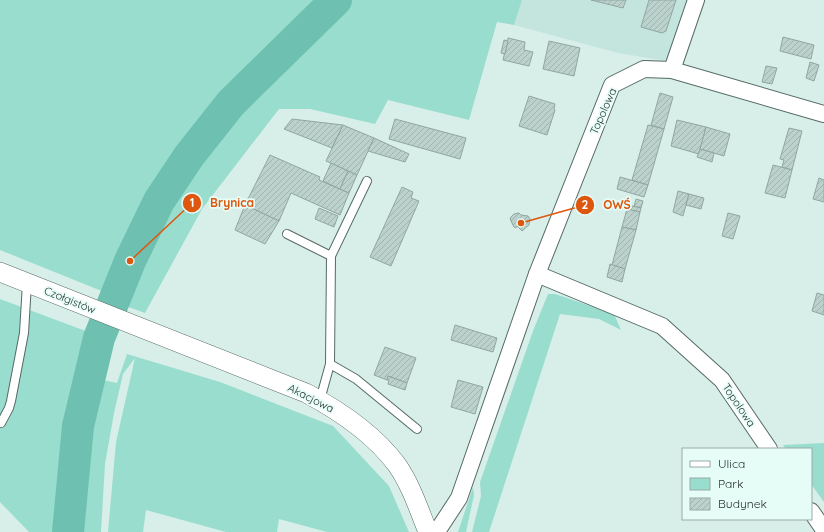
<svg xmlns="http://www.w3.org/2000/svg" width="824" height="532" font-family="Quicksand,sans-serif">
<defs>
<pattern id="building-hatch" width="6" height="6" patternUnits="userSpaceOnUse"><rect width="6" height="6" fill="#bbd2cc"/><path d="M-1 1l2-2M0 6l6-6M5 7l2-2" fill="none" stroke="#a1b5b0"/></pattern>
</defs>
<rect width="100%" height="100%" fill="#d8efe9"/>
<path fill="#c4e5dd" d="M522,0H688L666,61L618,53L514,25Z"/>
<g fill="#99ddce">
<path d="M0,0H321L205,120L151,198L109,294L0,250Z"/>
<path d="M348,0H522L514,25L497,22L469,120L388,100L375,124L310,109H279L202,209L145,313L123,305L191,167L236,111Z"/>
<path d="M548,294H555L614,314L621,330L599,319L560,314L489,532H472L481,496L480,482L533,331Z"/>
<path d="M0,299L91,333L73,391L61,475L58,532H29L0,502Z"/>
<path d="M127,354L220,382L333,426L389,486L409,532H327L279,519L277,532H226L146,510L143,532H108L116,442L135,358L123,374L114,413L105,464L101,532H77L84,450L98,379L117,383Z"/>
<path d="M824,443V502L811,484V449H786L783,445Z"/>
<path d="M473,487L474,495L466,532H458Z"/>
</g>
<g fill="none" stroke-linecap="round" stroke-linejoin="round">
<path stroke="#6ec1b1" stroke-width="32" d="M68,532L78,426L99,338L130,261L159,201L189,156L231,103L336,0"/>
</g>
<g fill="url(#building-hatch)" stroke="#90a6a1">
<path d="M591,0H626L623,8Z"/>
<path d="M649,0H676L666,31L662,33L641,27Z"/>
<path d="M783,37L814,45L811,59L780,51Z"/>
<path d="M508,38L525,42L524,50L533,52L529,66L503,60Z"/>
<path d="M504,40L508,41L505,54L501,53Z"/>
<path d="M549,41L580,48L574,76L543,69Z"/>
<path d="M810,62L819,65L814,81L806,78Z"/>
<path d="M766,66L777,68L772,84L762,82Z"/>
<path d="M660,93L673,97L664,129L651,125Z"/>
<path d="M529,96L555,104L554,109L555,110L547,135L519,126Z"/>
<path d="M292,119L343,125L332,148L284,129Z"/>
<path d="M395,119L466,138L460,159L389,139Z"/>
<path d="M677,120L706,127L699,154L671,146Z"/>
<path d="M343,125L374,138L357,175L326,161Z"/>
<path d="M648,125L664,129L648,185L632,180Z"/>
<path d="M706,127L730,134L724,156L700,149Z"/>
<path d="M789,128L802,131L792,170L782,167L784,160L780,159Z"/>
<path d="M374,138L409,154L405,162L368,151Z"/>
<path d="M700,149L714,153L712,162L697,157Z"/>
<path d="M270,155L320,177L319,180L349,193L340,215L291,193L279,221L245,205Z"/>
<path d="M331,163L348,171L340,189L323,181Z"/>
<path d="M773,165L792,170L785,198L765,193Z"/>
<path d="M348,171L357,175L349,193L340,189Z"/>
<path d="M620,177L648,185L644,197L617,189Z"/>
<path d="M819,178L824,180V202L813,199Z"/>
<path d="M402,187L413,192L411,198L419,201L391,266L370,257Z"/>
<path d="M678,191L689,194L683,216L673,212Z"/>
<path d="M689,194L704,198L701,209L686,205Z"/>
<path d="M636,199L643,201L641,208L634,206Z"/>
<path d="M245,205L279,221L265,244L235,230Z"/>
<path d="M628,205L641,208L640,212L627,209Z"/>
<path d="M319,208L338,216L334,227L315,219Z"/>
<path d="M627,209L640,212L636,230L622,227Z"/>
<path d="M519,213L521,215L528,216L530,219L529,225L522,231L517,226L516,228L514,227L511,221L510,218L514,214Z"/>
<path d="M728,213L740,216L733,239L722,236Z"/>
<path d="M622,227L636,230L625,269L612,265Z"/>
<path d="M610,264L625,269L622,282L607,277Z"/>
<path d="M817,293L824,295V315L812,311Z"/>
<path d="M455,325L497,338L493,352L451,340Z"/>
<path d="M385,347L416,358L407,383L388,376L387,380L374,375Z"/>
<path d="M388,376L407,383L405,390L388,384L389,380H387Z"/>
<path d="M458,380L483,387L475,414L451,407Z"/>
</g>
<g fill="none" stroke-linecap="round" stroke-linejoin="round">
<defs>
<g id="service">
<path d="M287,234L331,256L330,364L320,400"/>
<path d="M331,256L367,181"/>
<path d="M330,364L356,379L417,429"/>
<path d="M1,423L9,408L11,401L24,333L27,283"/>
</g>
<g id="minor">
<path d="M672,70L696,0"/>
<path d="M537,274L662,326L722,380L769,449"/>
<path d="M811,511L824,530"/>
<path d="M435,532L438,530L459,498L537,274L612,85L644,69L672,70L824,114"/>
</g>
<path id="tertiary" d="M0,272L306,393C340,411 374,434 397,465C411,485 419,510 428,532"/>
</defs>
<use href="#service" stroke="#556a65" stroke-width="10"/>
<use href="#minor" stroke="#556a65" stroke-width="18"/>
<use href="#tertiary" stroke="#556a65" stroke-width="20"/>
<use href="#service" stroke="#fff" stroke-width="8"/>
<use href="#minor" stroke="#fff" stroke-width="16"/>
<use href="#tertiary" stroke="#fff" stroke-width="19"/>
</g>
<g text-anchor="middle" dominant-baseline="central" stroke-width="3.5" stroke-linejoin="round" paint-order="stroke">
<g font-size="11" fill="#28312f" stroke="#e5fcf7">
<text transform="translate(603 111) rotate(-66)">Topolowa</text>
<text transform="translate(70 300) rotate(22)">Czołgistów</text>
<text transform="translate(311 398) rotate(27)">Akacjowa</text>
<text transform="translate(739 405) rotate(56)">Topolowa</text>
</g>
</g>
<path fill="none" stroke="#de570e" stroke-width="1.5" d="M130 261L192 203M521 223L585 205"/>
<g fill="#de570e" stroke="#e5fcf7" stroke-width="1.5">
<circle cx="130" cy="261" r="4"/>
<circle cx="521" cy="223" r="4"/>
<circle cx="192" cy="203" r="10"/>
<circle cx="585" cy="205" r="10"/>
</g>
<g font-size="12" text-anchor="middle" font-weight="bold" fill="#fff">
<text x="192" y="207">1</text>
<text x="585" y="209">2</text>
</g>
<g font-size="12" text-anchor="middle" font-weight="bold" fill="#de570e" stroke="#e5fcf7" stroke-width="3.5" stroke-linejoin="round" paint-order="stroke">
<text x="232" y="207">Brynica</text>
<text x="617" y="209">OWŚ</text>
</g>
<rect x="682" y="448" width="130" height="72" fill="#e5fcf7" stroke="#99aba7"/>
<rect x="690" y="461" width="20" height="6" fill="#ffffff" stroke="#99aba7"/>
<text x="718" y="468" font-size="12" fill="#28312f">Ulica</text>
<rect x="690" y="478" width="20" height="12" fill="#99ddce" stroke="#99aba7"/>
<text x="718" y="488" font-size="12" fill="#28312f">Park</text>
<rect x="690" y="498" width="20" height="12" fill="url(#building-hatch)" stroke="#99aba7"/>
<text x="718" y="508" font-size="12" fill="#28312f">Budynek</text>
</svg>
